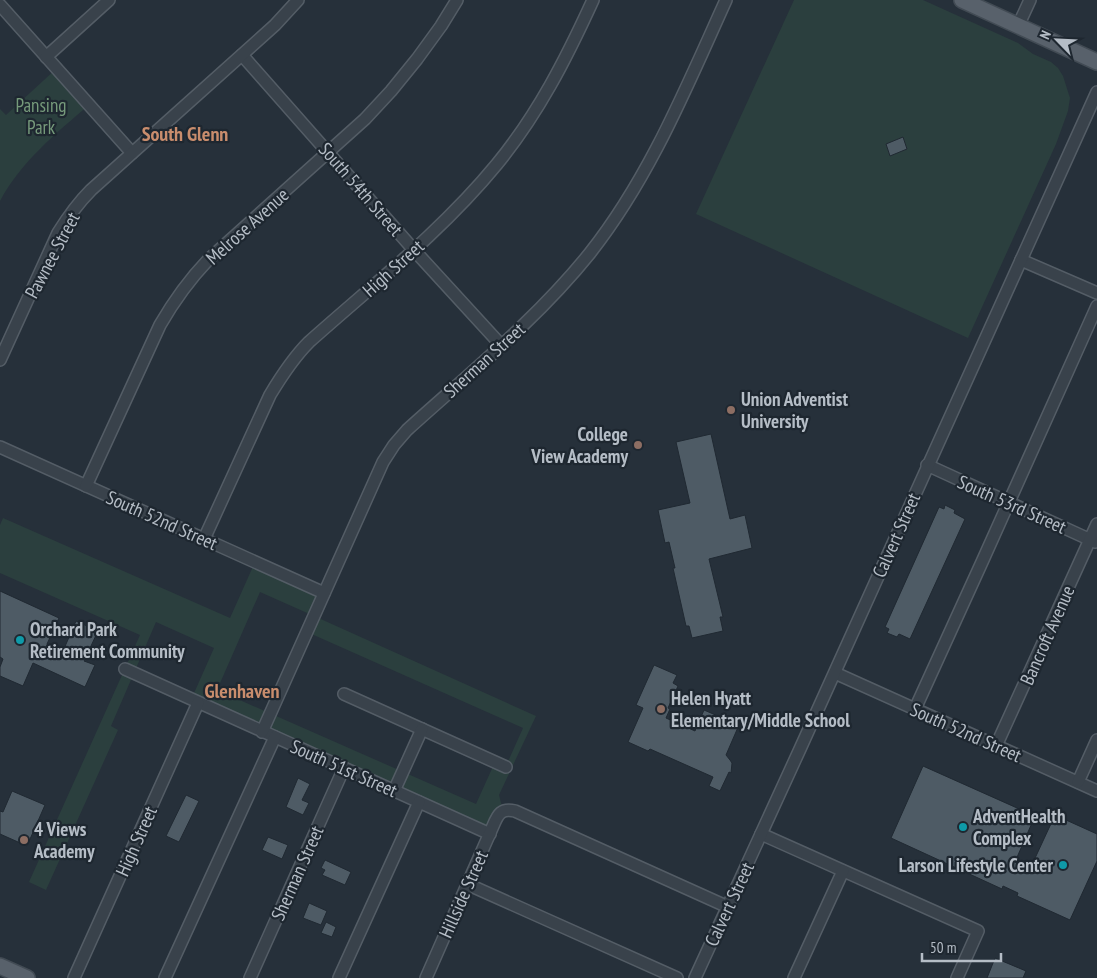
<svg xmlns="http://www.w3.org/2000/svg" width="1097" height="978" font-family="'PT Sans Narrow',sans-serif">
<rect width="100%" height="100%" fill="#26303a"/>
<g fill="#2b3f3e" fill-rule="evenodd">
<path d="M794,0H923L1018,43L1033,54L1051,62L1058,68L1063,76L1070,98L1068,111L1056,144L968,338L696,214Z"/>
<path d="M56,69L89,105C56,133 21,162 0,201V109L6,115Z"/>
<path d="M3,518L230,618L255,562L324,593L314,616L536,716L499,795L503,811L490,834L191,700L214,648L156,622L111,726L118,730L46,890L29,882L140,635L0,573V525ZM260,592L314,616L307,632L523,728L506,766L495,762L476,804L217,690Z"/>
</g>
<g fill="#4e5b65" stroke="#202932">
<path d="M903,137L907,149L890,156L886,144Z"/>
<path d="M711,434L730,519L745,515L752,548L709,559L723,617H720L723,631L692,638L689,626H686L673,568H675L669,542L665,543L658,510L690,503L676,442Z"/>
<path d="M945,505L955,510L954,513L965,519L910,639L899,634L897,637L887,633L889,629L885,627L939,507L944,509Z"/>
<path d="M0,591L59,618L47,644L63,651L76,621L98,631L84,661L95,665L85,687L33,663L23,686L0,676V667L3,659L0,657Z"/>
<path d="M654,665L677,675L673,683L678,686L668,708L670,709L666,718L695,731L704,710L739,725L726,755L730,760L732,763L731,773L729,772L720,791L709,786L713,777L650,749L648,751L628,742L643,708L636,705Z"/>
<path d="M923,766L1035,816L1015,862L1030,869L1055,815L1097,834V861L1070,920L1017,896L1018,893L1003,886L1002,889L891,838Z"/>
<path d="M298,778L310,784L302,800L309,803L303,815L286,807Z"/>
<path d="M12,791L45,805L27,846L0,834V811L3,812Z"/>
<path d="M186,795L199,801L179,842L166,836Z"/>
<path d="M268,837L288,845L282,859L262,850Z"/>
<path d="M325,860L351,872L345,885L322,875L325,870L321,868Z"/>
<path d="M309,903L327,911L321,925L303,918Z"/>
<path d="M326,922L336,927L332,937L321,933Z"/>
<path d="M995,958L1026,971L1023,978H987Z"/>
</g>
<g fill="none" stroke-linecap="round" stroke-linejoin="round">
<defs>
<g id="minor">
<path d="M0,5L132,153"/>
<path d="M1018,26L1030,0"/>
<path d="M242,55L414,250L501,345"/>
<path d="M46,57L109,0"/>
<path d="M1021,260L1097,293"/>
<path d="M0,360L58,233C68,217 78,203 91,190L275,25L298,0"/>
<path d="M0,447L324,593"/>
<path d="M927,465L1095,542"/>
<path d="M86,486L160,325C175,299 188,281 208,260L365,119L391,91L417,59L441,26L457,0"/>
<path d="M204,539L270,395C282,375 293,358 309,342C373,285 443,230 497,164C538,114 566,59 593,0"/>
<path d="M125,669L490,834"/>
<path d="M835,673L1097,791"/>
<path d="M344,694L506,767"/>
<path d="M915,709L982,562L1097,306"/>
<path d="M262,732L383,462L394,445L407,430C470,373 537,319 590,253C650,177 686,88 726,0"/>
<path d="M996,746L1097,524"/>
<path d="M1078,782L1097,740"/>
<path d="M394,791L422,729"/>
<path d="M761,834L978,931L957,978"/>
<path d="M467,884L677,978"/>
<path d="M74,978L198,703"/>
<path d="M165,978L275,737"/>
<path d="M250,978L344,768"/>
<path d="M339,978L419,802"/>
<path d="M426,978L493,826C498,814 501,808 515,811L728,907"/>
<path d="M695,978L800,749L1097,92"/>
<path d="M794,978L843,871"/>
</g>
<g id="major">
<path d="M962,0L1097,62"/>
<path d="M0,966L27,978"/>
</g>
</defs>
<use href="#minor" stroke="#545d66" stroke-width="14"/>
<use href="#major" stroke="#424b54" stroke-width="18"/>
<use href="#minor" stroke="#39424b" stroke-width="11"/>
<use href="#major" stroke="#58616b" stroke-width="15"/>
</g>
<g fill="#8d6e63" stroke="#1e2730" stroke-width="2">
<circle cx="731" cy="410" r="5"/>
<circle cx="638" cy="445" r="5"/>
<circle cx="661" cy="709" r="5"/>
<circle cx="24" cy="840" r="5"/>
</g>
<g fill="#0f9aa8" stroke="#1e2730" stroke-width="2">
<circle cx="20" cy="640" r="5"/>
<circle cx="963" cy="827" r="5"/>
<circle cx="1063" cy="865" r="5"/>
</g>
<g text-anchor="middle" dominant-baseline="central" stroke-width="4.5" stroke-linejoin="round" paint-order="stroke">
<g font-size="19" fill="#769a7b" stroke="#1e2730">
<text x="41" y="105">Pansing<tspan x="41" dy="22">Park</tspan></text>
</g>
<g font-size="19" fill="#b5bdc6" stroke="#1e2730">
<text transform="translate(361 189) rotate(49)">South 54th Street</text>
<text transform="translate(247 226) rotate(-42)">Melrose Avenue</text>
<text transform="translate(52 255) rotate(-62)">Pawnee Street</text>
<text transform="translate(393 268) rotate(-42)">High Street</text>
<text transform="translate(484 360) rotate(-42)">Sherman Street</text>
<text transform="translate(1012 504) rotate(24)">South 53rd Street</text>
<text transform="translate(162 520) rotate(24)">South 52nd Street</text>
<text transform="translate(896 535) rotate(-66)">Calvert Street</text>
<text transform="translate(1047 635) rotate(-66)">Bancroft Avenue</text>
<text transform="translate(966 732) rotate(24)">South 52nd Street</text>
<text transform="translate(344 768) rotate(24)">South 51st Street</text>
<text transform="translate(136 841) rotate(-66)">High Street</text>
<text transform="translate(297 873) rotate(-66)">Sherman Street</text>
<text transform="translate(463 894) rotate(-66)">Hillside Street</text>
<text transform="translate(729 904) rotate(-65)">Calvert Street</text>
</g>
<g font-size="19" font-weight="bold" fill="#b5bdc6" stroke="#1e2730" text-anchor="start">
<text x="741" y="399">Union Adventist<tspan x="741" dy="22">University</tspan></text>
<text x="628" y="434" text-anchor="end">College<tspan x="628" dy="22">View Academy</tspan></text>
<text x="30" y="629">Orchard Park<tspan x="30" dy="22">Retirement Community</tspan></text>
<text x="671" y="698">Helen Hyatt<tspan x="671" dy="22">Elementary/Middle School</tspan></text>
<text x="973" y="816">AdventHealth<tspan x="973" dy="22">Complex</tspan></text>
<text x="34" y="829">4 Views<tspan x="34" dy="22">Academy</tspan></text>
<text x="1053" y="865" text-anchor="end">Larson Lifestyle Center</text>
</g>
<g font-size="20" font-weight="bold" fill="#c98d6d" stroke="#1e2730">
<text x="185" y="134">South Glenn</text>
<text x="242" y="691">Glenhaven</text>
</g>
</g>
<g transform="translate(1057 40) rotate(294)" stroke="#1e2730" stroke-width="4" paint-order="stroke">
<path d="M0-4L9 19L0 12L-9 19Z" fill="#b5bdc6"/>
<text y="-8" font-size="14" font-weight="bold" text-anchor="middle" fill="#b5bdc6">N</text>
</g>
<path d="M922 953v8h79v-8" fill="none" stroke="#b5bdc6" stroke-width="2.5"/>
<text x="930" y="953" font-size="15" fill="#b5bdc6" stroke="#1e2730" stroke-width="4" paint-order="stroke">50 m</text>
</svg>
